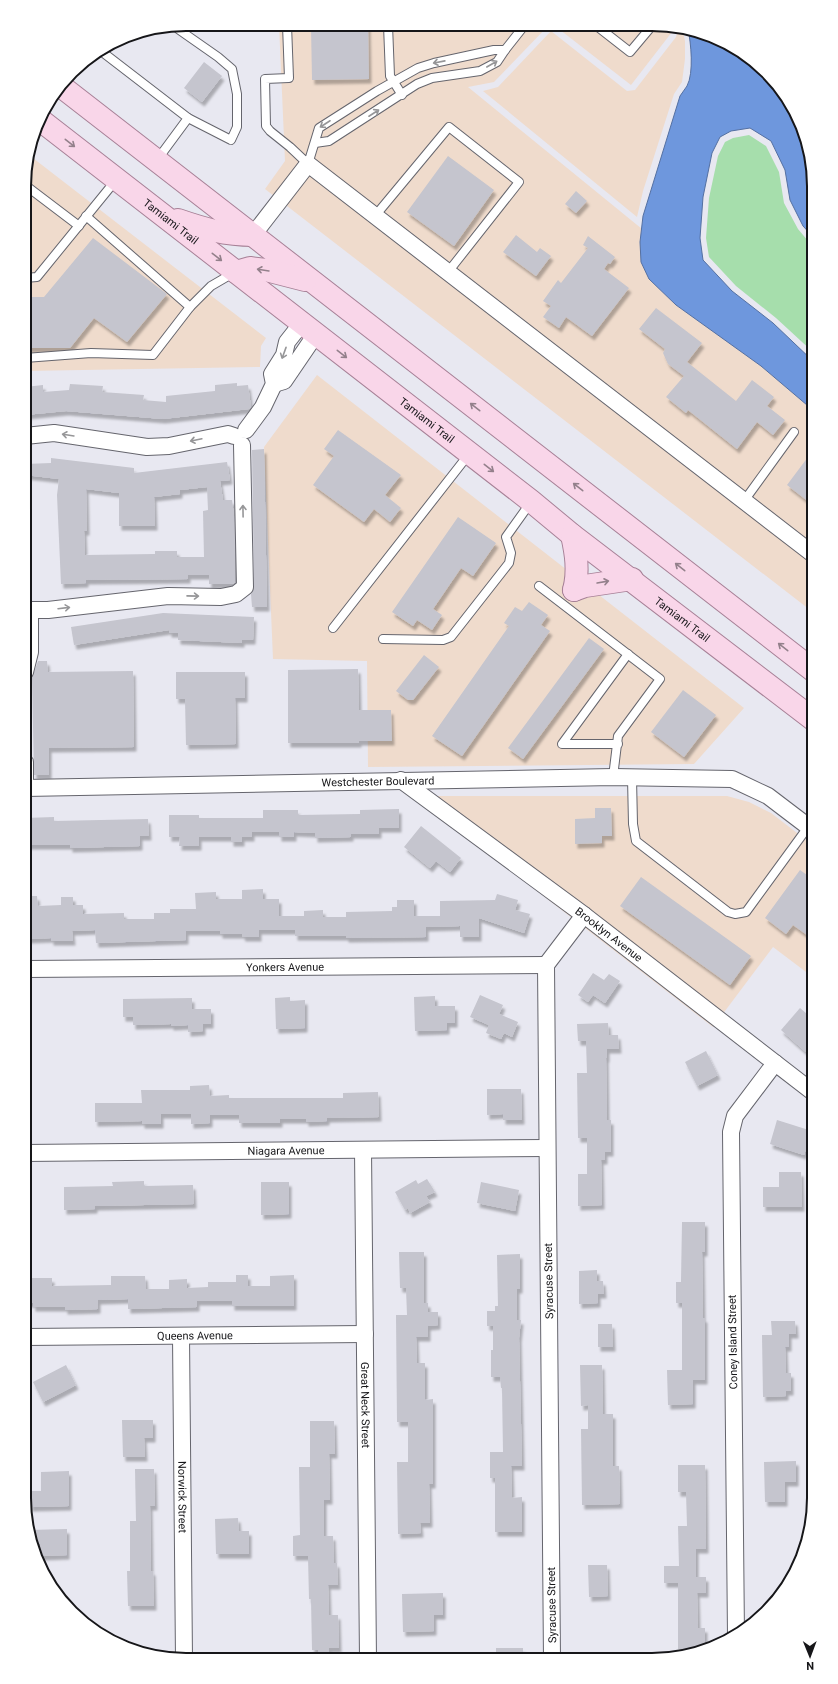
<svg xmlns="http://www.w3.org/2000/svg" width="838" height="1684" font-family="Roboto,sans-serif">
<defs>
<filter id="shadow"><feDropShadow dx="2.5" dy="4.5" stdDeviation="1" flood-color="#0004"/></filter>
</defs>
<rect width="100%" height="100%" fill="#e8e8f1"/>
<g fill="#efdbcc">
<path d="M279,25L548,26L494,82L468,87L642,229L641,262L649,279L676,305L761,366L814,411V613L265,189L285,161Z"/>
<path d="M555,26L671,27L672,32L631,85Z"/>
<path d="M679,27H682L685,41V59L682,82L674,94L643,191L637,217L483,91L498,87L551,31L627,91L635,90L676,37Z"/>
<path d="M29,155L266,338L261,346L260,367L25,371V165Z"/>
<path d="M317,375L744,708L694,764L368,767L367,661L273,659L264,447Z"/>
<path d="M414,796H727L749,802L771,813L814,846V978L773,947L713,1027Z"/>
</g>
<path fill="#a6deac" d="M749,135L766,146L779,172L784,203L798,229L814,248V353L776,318L736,286L709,257L706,238L709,198L718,156L725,142L733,138Z"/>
<path fill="#6e97dd" stroke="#5470a2" d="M688,29L724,41L759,64L787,96L805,134L814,186V238L803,226L790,200L785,170L771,141L750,128L731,131L720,137L712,153L703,197L700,238L703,260L732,291L773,323L814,362V411L761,366L676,305L649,279L641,262L640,242L643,216L680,96C682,93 685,89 687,86C694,73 691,43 688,29Z"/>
<g fill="#c5c5ce" fill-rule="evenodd" filter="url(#shadow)">
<path d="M311,25H368L369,79L312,80Z"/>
<path d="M204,62L222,76L202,102L184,88Z"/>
<path d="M448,156L494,190L454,246L407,212Z"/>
<path d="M576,191L587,201L576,213L565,204Z"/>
<path d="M516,235L537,252L540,248L551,256L536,276L503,252Z"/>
<path d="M588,236L615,257L610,264L608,263L604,269L629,288L592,336L566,317L559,328L543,317L551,306L543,301L558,280L561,283L588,248L583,245Z"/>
<path d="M93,238L167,294L127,342L94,318L70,348H25V297H44Z"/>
<path d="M656,308L702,343L687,362L736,401L752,380L774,397L767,406L785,420L773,435L757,422L737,449L688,410L686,413L666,397L684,376L668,364L663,353L665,349L639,329Z"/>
<path d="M237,383V386L248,385L251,407L249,409L163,419L66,411L25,415V387L43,385V392L69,390L70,384L103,386L102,392L144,395L143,400L166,402V396L215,391V385Z"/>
<path d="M338,430L401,475L385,495L401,508L390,522L374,509L364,522L313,485L334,456L324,449Z"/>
<path d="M264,449L267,607H252L251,594L254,587L252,450Z"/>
<path d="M814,449V506L787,485Z"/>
<path d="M51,458L134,468V473L227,462L230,480L220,481L223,500H232L234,516L235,582L233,584H209V575H188V579L86,580V583L61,584L57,495L59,479L25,475V464L51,463ZM207,487L208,510L203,511L204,557H177V551H155V554L85,555L84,531H87L86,489L119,493V526H155L154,497L180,494V490Z"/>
<path d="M458,517L496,543L473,576L461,568L433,609L442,615L432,630L417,620L413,626L392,612Z"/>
<path d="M529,602L548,615L541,625L550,631L462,756L432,736L509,626L504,623L515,607L522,611Z"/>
<path d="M163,613L254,617L253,640H242V643L178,640V633H169V630L74,645L71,627Z"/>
<path d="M589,638L604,649L523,759L508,748Z"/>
<path d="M424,655L439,667L413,700H408L396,691Z"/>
<path d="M38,661H47L48,672L133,671L134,747L49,748V775H34L32,678Z"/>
<path d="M358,669L359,710H391L392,741H359V743H288V670Z"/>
<path d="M176,672H245V698H235L236,744L186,745L185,699H176Z"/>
<path d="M683,690L716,715L684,757L651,732Z"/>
<path d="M595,808H611L612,836H602V843L575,844V819L595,818Z"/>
<path d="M399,809V828H379V834H351V837L315,838V833L294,832V837H279V832H252V837H242V842H231V837H199V846H179L180,837H169V815H199V818H263V810H298V815L360,814V810Z"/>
<path d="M54,817V821L148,819L149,836H140V846L70,848V845H25V818Z"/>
<path d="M421,826L461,858L450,872L436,861L430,868L404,847Z"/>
<path d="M800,870L814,880V940L793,925L786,934L765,918Z"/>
<path d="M641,877L751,956L730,985L620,906Z"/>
<path d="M263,889V899H279V916H304V911L323,910V917H346V912L392,911V907H397V900H414V916H440V901L495,900L497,894L518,900L515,910L530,914L524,933L479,918V937H460V926L426,927V937L346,938V936H295V930H259V937H243L242,934H220V931H186V940L96,943L95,930L72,931L73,941H51V938L25,939V896H37L38,906L61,905V897H73V905H83V914L124,913V919H154V913H170V909H196L195,893L216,892V899H242V890Z"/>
<path d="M593,973L604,980L609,974L620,981L605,1003L593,995L588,1002L578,995Z"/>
<path d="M480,995L503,1005L499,1014L518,1022L512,1037L504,1033L501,1039L486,1033L489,1025L470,1017Z"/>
<path d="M435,996V1006H455V1023H447V1030L415,1031L414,997Z"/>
<path d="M290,997V1001L305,1000V1028L276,1029L275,998Z"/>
<path d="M192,998V1009H211V1024H203V1031L188,1032V1025L171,1026V1024L133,1025V1017H123V999Z"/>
<path d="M800,1008L814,1020V1045L807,1053L781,1030Z"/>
<path d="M608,1023L609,1035H618L619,1049H607V1058H606L607,1120H611V1152H605V1160H601L602,1205L578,1206V1174H587V1138H578L577,1073H587L586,1041H578L577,1024Z"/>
<path d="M706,1051L718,1075L697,1086L685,1062Z"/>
<path d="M209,1085L210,1096L229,1095V1098H343V1093L378,1092L379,1117L327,1118V1121L306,1122V1119H280V1123H239V1115H210V1123L191,1124V1114H161V1124H142V1121L95,1122V1103H142L141,1090H190V1086Z"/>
<path d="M487,1089H521L522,1120H503V1114L487,1115Z"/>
<path d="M777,1120L812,1131L804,1155L770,1144Z"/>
<path d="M779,1172H801L802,1207H763V1187H779Z"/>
<path d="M427,1179L435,1192L426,1196L430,1202L410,1213L408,1208L405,1210L395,1192L416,1180L418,1184Z"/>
<path d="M144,1181V1186L193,1185L194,1204L95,1206V1209L64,1210V1187L113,1186L112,1182Z"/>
<path d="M261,1182H289V1214L261,1215Z"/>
<path d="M481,1182L519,1190L515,1211L477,1203Z"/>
<path d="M682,1222H705V1252H702L703,1318H705V1380H693V1404L668,1405L667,1370H682V1303H676V1282H681Z"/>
<path d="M399,1252H424V1303H428V1312H438V1325L428,1326V1337H416L417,1363H425V1400L433,1399V1484H429L430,1523H420L421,1533L398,1534L397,1462H408V1422H397L396,1315H407L406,1288H400Z"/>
<path d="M520,1254V1289H517V1320H521L519,1338L522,1466H511L512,1498L522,1497V1532H495V1478H490V1452H503L502,1388H501L500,1377H491V1350H493V1326H487V1311H495V1306H498L497,1255Z"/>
<path d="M597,1270V1281H603L604,1294H598V1303L579,1304V1271Z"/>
<path d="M236,1275H248V1286H270V1276L294,1275V1306H232V1301H197V1307L128,1309V1299L98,1300V1309L65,1310V1307H33V1303H24V1278H52V1286L111,1285V1276H145L146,1289H169V1280L187,1279V1288L208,1287V1282H236Z"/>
<path d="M771,1321H795L796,1334H789V1347H785L786,1373H791V1391H786V1396L763,1397L762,1335H772Z"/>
<path d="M598,1324H612L613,1347H598Z"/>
<path d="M66,1365L76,1385L43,1402L33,1382Z"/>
<path d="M580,1365H602L603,1414H613V1466H619L620,1504L582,1505L581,1429H588V1405L581,1406Z"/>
<path d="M122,1420H153V1438H144L145,1457H123Z"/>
<path d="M310,1421H334L335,1454H329L330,1500H324V1536H333L334,1563H337L338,1585H328L329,1615H338L339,1648H329V1656H319L318,1650H312L311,1599H309L308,1556H293V1536L300,1535L299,1467H310Z"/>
<path d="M796,1461V1482H785V1502H765L764,1462Z"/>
<path d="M678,1465H705L706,1549H696V1577H706V1593H697L698,1628H705V1649H678V1583H664V1566H679L678,1526H687L686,1492H678Z"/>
<path d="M135,1469H154L155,1506H150L151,1571H153L154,1606H128L127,1571H130V1521H136Z"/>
<path d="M69,1471V1506L30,1507V1491H41V1472Z"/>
<path d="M238,1518L239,1531H249V1554H216L215,1519Z"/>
<path d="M67,1529V1555L40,1556V1544H32L29,1530Z"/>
<path d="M588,1565H607L608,1596L589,1597Z"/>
<path d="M443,1593V1615H434V1631L403,1632L402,1594Z"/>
<rect x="496" y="1648" width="27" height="12"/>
</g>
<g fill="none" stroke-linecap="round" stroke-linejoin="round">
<defs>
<g id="lane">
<path d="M287,25L289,78L265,79L266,126L270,131L290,147L308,164L319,128L377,91L418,68L434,63L494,50H505"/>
<path d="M388,25L390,76L402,95"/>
<path d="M598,27L630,52L651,27"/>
<path d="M178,29L218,57L232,69L237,94V127L231,140L188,118"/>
<path d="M101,51L188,118L157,160"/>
<path d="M315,143L329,141L417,84L432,78L480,71L497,62L505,50L524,26"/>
<path d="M25,185L79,226"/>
<path d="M86,216L190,307"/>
<path d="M375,216L449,127L519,182L448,272"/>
<path d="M25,278L37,277L116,180"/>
<path d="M25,358L91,353L153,355L190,307L211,286L235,272"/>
<path d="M744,501L794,432"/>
<path d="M539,586L660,679L618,736L613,777"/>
<path d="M333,628L469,454"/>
<path d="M383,639L443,640L451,637L509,563L511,553L506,537L531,502"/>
<path d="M618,744H562L628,654"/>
<path d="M632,778L633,824L636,841L728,912L735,914L746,912L808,827"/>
</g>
<g id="street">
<path d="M253,235L308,164L814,555"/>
<path d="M274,384L284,381L316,334"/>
<path d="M246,430L263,407L274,384L272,374L284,355L287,342L302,323"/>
<path d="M25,436L54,433L147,447L169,446L228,434L234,436"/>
<path d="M25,610H48L168,596L221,597L236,594L245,587L242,445"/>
<path d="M25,672L30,652V610"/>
<path d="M25,762V788"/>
<path id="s1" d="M401,780L584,915L814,1093"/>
<path id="s2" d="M25,788L613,777L732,779L768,796L814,831"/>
<path id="s3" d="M25,969L546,965"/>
<path id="s4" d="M363,1150L368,1659"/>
<path id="s5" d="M24,1153L547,1148"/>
<path id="s6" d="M181,1336L184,1659"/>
<path id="s7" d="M24,1337L365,1334"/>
<path d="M736,1636L731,1132L735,1116L775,1063"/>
<path d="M552,1660L546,965L584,915"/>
</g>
<g id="primary">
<path d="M62,87L814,671"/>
<path id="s8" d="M39,119L531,501L572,535L814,720"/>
<path d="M178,220C204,229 225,235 253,235"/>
<path d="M236,272L250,268L266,270L305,280"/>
<path d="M572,535C576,553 579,571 574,590"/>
<path d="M574,590L585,586L632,579"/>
</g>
</defs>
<use href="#lane" stroke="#65656d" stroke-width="10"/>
<use href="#street" stroke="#65656d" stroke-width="18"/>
<use href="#primary" stroke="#a78197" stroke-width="24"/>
<use href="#lane" stroke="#fff" stroke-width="8"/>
<use href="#street" stroke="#fff" stroke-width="16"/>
<use href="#primary" stroke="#f9d6e9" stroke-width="22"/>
</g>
<defs><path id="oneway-shaft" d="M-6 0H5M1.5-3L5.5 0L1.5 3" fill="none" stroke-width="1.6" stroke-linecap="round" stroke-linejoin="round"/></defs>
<g stroke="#969698">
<use href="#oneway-shaft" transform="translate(439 62) rotate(169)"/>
<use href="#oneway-shaft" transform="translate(492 64) rotate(-30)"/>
<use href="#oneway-shaft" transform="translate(374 113) rotate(-33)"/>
<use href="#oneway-shaft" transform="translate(325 124) rotate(147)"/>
<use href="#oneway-shaft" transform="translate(284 353) rotate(110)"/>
<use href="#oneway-shaft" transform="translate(68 435) rotate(-171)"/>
<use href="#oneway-shaft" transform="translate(196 440) rotate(168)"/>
<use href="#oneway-shaft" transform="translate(243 511) rotate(-91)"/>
<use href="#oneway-shaft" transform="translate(193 596) rotate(1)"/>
<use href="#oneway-shaft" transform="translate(64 608) rotate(-7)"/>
</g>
<g stroke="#93808b">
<use href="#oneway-shaft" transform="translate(70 143) rotate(38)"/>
<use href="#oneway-shaft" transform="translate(217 257) rotate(38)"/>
<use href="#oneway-shaft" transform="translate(263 270) rotate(-171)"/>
<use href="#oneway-shaft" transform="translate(342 354) rotate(38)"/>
<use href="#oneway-shaft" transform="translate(475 407) rotate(-142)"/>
<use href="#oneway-shaft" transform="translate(489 468) rotate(38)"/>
<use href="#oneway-shaft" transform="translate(578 487) rotate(-142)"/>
<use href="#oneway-shaft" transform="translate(680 567) rotate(-142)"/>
<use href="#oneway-shaft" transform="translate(603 582) rotate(-10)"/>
<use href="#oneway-shaft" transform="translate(783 647) rotate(-142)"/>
</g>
<g text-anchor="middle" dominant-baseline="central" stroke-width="3" stroke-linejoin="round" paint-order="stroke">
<g font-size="11" fill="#161619" stroke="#fff">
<text stroke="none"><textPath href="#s8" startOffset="167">Tamiami Trail</textPath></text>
<text stroke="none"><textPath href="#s8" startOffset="491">Tamiami Trail</textPath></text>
<text stroke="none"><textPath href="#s8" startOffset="815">Tamiami Trail</textPath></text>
<text stroke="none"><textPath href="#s2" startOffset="353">Westchester Boulevard</textPath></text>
<text stroke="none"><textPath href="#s1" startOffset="259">Brooklyn Avenue</textPath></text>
<text stroke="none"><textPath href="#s3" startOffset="260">Yonkers Avenue</textPath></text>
<text stroke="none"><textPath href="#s5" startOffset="262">Niagara Avenue</textPath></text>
<text transform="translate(549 1281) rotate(-91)">Syracuse Street</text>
<text stroke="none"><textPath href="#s7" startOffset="171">Queens Avenue</textPath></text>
<text transform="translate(733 1342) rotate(-91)">Coney Island Street</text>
<text stroke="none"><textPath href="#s4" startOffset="255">Great Neck Street</textPath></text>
<text stroke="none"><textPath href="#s6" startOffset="161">Norwick Street</textPath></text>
<text transform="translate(552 1605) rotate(-91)">Syracuse Street</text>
</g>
</g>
<path d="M0 0H838V1684H0ZM186 31H652A155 155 0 0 1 807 186V1498A155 155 0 0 1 652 1653H186A155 155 0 0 1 31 1498V186A155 155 0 0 1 186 31Z" fill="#fff" fill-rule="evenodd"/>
<path fill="none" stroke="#161619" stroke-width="2" d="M186 31H652A155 155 0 0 1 807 186V1498A155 155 0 0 1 652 1653H186A155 155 0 0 1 31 1498V186A155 155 0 0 1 186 31Z"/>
<g transform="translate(810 1656) rotate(179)" stroke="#ffffff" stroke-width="3" paint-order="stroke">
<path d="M0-3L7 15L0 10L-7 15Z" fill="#161619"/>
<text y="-6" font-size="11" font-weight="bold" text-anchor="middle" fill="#161619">N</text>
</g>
</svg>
